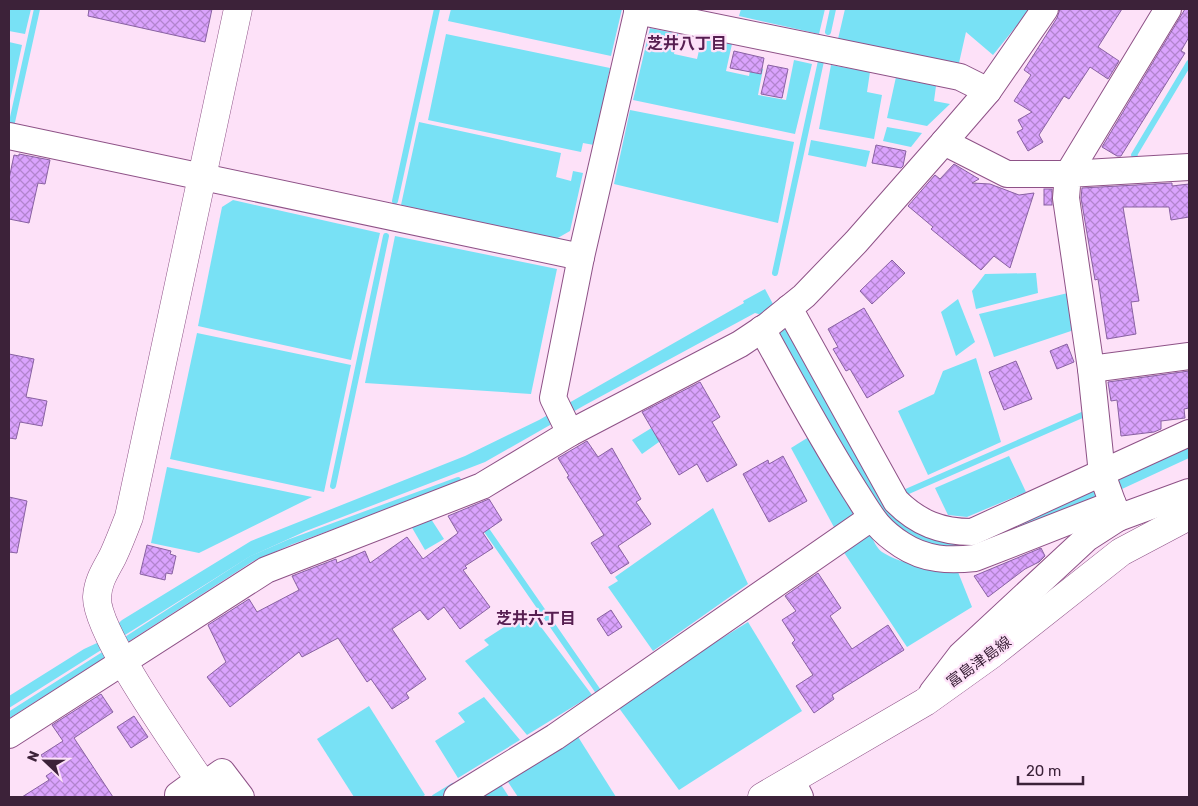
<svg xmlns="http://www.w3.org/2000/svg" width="1198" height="806" font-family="Rubik,'Noto Sans JP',sans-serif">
<defs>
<pattern id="building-cross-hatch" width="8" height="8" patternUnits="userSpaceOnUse" patternTransform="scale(1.25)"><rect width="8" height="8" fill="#daa3fd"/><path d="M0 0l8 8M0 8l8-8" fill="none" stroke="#b284ce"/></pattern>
</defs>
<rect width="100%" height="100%" fill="#fde1f8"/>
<g fill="#78e1f5">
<path d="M9,9H31L25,34L9,31Z"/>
<path d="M451,9H622L611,56L448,21Z"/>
<path d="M741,9H825L819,34L739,16Z"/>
<path d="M845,9H1030L993,55L966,32L959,63L838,39Z"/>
<path d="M650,28L678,34L674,54L697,59L702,38L732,44L726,71L749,76L751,66L763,69L758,95L786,100L794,60L812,64L795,134L633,100Z"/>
<path d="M446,34L610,68L594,145L583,143L581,152L428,120Z"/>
<path d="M9,42L22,45L9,105Z"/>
<path d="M831,65L870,72L867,92L882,95L874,139L819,129Z"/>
<path d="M896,77L936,86L934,101L950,104L927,126L887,118Z"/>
<path d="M630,110L794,142L778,223L614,184Z"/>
<path d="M419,122L561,153L556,177L571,181L573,171L583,173L570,231L556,239L401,205Z"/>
<path d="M887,127L922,133L911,147L883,141Z"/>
<path d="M811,140L870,151L866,167L808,155Z"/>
<path d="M233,200L380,233L351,360L198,326L222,207Z"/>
<path d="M395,236L557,269L531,394L365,383Z"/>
<path d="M1036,273L1038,293L976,309L972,291L985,274Z"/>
<path d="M765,289L809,372L891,509L941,539L1189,445V458L1003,544L931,553L888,526L762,315L755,313L585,405L485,462L306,531L249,557L9,708V696L84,649L97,643L122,620L251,541L465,456L539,420L744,303L743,301Z"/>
<path d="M1068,293L1074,330L994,357L979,314Z"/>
<path d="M958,299L975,342L956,356L941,312Z"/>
<path d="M197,333L351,365L324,492L170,459Z"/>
<path d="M976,358L1001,442L928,475L898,411L934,394L943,371Z"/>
<path d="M658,424L666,437L642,454L632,440Z"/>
<path d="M812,435L854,516L835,529L791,448Z"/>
<path d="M1009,456L1026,492L967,517L948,515L935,488Z"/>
<path d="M167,467L312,497L199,553L151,543Z"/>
<path d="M713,508L748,584L653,651L608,587L618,581L615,577Z"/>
<path d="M431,519L444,539L425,550L411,526Z"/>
<path d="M869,533C873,539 877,549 882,552C902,565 935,569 958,572L972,607L907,647L843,551Z"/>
<path d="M529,611L592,695L527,735L465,661L489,645L484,640Z"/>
<path d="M748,622L802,711L679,790L616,704Z"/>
<path d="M484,697L520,740L458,778L435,741L465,722L458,713Z"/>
<path d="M369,706L425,795L422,797H354L317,739Z"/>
<path d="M575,732L616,797H518L504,776Z"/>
<path d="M498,780L509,797H471Z"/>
</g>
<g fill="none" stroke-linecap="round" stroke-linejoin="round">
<g stroke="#78e1f5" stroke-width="6">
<path d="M828,32L833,9"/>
<path d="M12,122L37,9"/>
<path d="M1141,159L1137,160L1134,155L1189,63"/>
<path d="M395,201L437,9"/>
<path d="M775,273L821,61"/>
<path d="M333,486L386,236"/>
<path d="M906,492L1082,415"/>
<path d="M483,525L600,694L604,692"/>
<path d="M121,643L251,559L290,542L458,480"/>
<path d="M9,715L111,650"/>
<path d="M435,797L453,786"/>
</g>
</g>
<g fill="url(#building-cross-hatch)" stroke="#8961a2">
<path d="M89,9H212L205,42L88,16Z"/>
<path d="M1060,9H1122L1098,47L1119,61L1108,79L1090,67L1069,99L1064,96L1039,135L1043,142L1028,151L1017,132L1023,129L1018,120L1032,112L1014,101L1031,75L1024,70L1057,18Z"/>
<path d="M1185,9H1189V37L1181,51L1185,53L1121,156H1117L1102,147Z"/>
<path d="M734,51L764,58L761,74L730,68Z"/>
<path d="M768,65L788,69L782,98L761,94Z"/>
<path d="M876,145L906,151L903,166L901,168L872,163Z"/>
<path d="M19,154L50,160L45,184L38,183L29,223L9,219V179L14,155L19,156Z"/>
<path d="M954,164L979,179L972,183L990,184L1019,195L1034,193L1010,268L994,256L981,270L931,229L933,227L908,206L935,175L940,179Z"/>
<path d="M1172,183V186L1189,184V217L1171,220L1169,207H1123L1139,301L1131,302L1136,334L1107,339L1098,279L1095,280L1081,198L1082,188Z"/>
<rect x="1044" y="189" width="8" height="16"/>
<path d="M892,260L905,273L872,304L860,291Z"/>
<path d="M864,308L904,376L867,398L850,369L846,371L833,349L838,347L828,329Z"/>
<path d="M1067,344L1074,362L1057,369L1050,351Z"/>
<path d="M9,354L34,359L26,397L47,401L42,426L20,422L16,439L9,438Z"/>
<path d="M1016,361L1032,399L1004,410L989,372Z"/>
<path d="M1189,371V408L1184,409L1185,418L1161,421V429L1154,432L1121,436L1117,400L1111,401L1108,382Z"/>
<path d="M700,382L720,417L712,422L737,465L707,482L697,464L679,475L642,412Z"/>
<path d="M587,441L598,457L612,448L641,499L636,502L651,524L618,546L629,563L611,574L591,543L604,535L567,477L569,476L558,458Z"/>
<path d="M783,456L807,501L769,522L743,474L768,460L769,464Z"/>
<path d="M9,497L27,501L17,553L9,552Z"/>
<path d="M489,499L502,520L483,533L493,548L465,566L467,568L463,570L490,607L460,629L444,607L428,620L420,610L392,629L426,679L406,693L409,698L392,709L371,679L367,682L338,638L302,657L299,652L230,707L207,677L226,662L208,625L249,599L257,612L299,590L292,576L336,559L337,563L365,551L370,563L407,537L423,559L458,533L448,516Z"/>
<path d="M147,545L171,551L170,554L176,556L172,574L166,573L165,580L140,574Z"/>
<path d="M1041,548L1045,556L1039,562L1025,569L988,597L974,576Z"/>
<path d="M818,573L841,608L830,616L852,649L888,625L904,650L832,695L834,699L814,713L796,686L813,675L792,643L795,640L782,620L796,611L785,596Z"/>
<path d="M611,610L622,627L608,636L597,619Z"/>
<path d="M101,694L113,712L74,738L113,797H22L49,780L46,776L52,772L41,755L63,741L52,725Z"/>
<path d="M134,716L148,737L131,748L117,727Z"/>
</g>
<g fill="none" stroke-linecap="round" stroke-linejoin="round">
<defs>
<g id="street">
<path d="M637,11L960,77L988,91"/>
<path d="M9,136L581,257"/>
<path d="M944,142L1007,174H1068L1168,9"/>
<path d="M1189,167L1068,174L1066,198L1091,369L1102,474L1118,518L1189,492"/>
<path d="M789,308L896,501C918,523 941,532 972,532L1189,433"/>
<path d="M762,329C792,384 822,439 855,491C871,516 876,528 902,545C925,560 949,561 975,558L1113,504"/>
<path d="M1091,369L1189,356"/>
<path d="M570,433L553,398L581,257L638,9"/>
<path d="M932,693L961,655L1087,538L1118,518"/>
<path d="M9,735L266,570L482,486L570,433L740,344L767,326L804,296L856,242L944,142L988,91L1045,9"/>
<path d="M792,781L800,797"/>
<path d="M204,785L222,772L241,797"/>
<path d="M180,797L178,795L200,779"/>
<path d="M457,797L555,737L871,518"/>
</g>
<g id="secondary">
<path d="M211,797C187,760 96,635 97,597C98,580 106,570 113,556C119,543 124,530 129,517L238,9"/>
<path d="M762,797L925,702L992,654L1121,552L1189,516"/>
</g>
</defs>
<use href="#street" stroke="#8e5287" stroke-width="28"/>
<use href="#secondary" stroke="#8e5287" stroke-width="29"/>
<use href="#street" stroke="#fff" stroke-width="26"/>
<use href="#secondary" stroke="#fff" stroke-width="28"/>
</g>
<g text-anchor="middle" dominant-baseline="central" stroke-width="4.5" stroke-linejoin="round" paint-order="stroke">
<g font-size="15" fill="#3c2239" stroke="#fde1f8">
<text transform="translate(979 662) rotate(-36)">富島津島線</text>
</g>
<g font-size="16" font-weight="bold" fill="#561e51" stroke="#fde1f8">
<text x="687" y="43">芝井八丁目</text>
<text x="536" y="618">芝井六丁目</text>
</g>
</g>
<rect width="1198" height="806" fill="none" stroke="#3c2239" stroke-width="20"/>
<g transform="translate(45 761) rotate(292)" stroke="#fde1f8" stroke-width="4" paint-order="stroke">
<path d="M0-4L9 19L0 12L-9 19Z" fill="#3c2239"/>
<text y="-8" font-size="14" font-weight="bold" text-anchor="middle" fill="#3c2239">N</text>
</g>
<path d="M1018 776v8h65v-8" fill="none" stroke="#3c2239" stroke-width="2.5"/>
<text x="1026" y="776" font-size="15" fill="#3c2239" stroke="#fde1f8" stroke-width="4" paint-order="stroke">20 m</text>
</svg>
